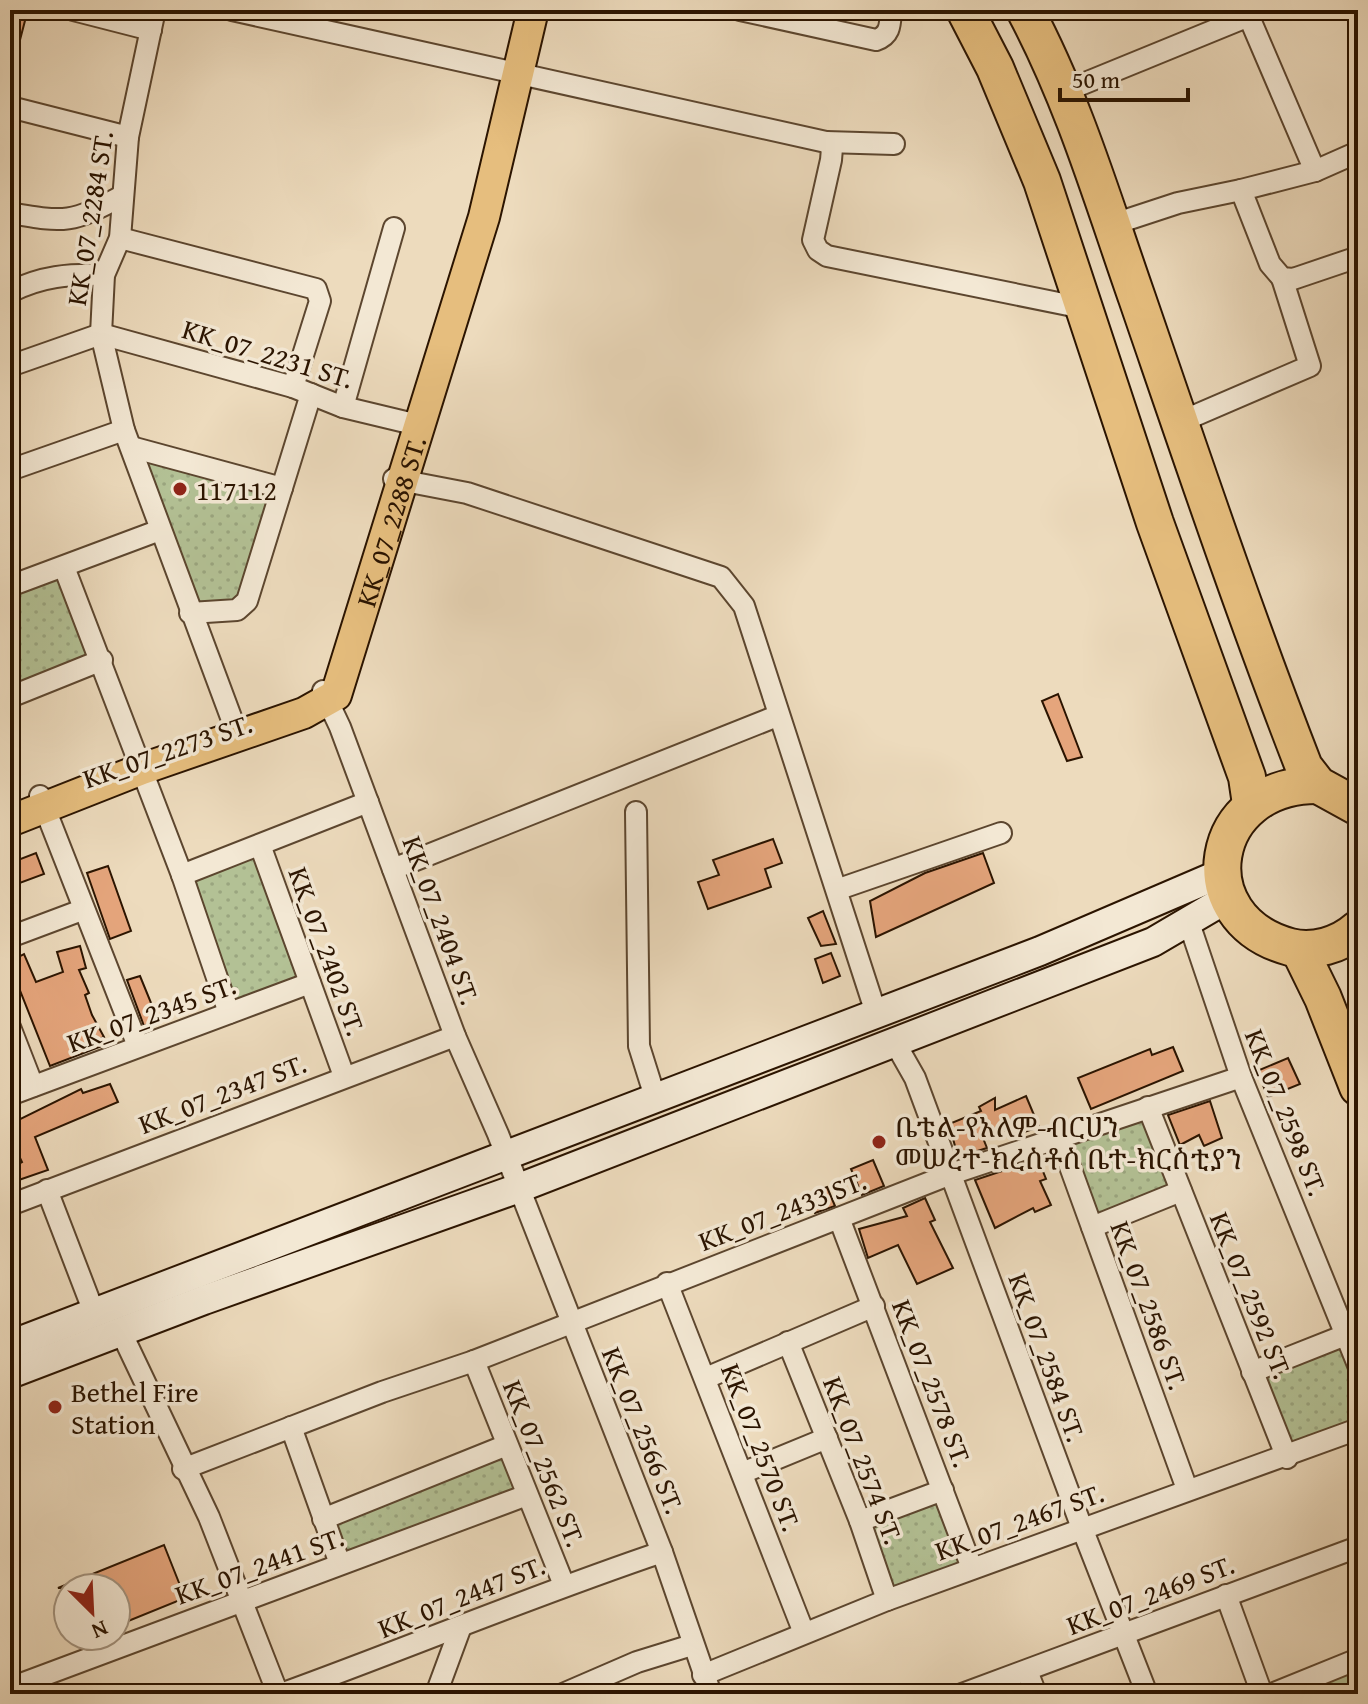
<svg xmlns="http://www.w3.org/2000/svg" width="1368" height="1704" font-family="'Gentium Book Plus','Noto Serif Ethiopic',serif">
<defs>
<pattern id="grass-dots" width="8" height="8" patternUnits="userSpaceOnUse" patternTransform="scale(2)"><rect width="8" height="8" fill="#b3c195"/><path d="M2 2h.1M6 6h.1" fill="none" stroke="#9aa57f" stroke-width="1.8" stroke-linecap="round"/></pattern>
</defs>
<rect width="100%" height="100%" fill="#eddbbd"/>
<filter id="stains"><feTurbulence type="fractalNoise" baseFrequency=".0025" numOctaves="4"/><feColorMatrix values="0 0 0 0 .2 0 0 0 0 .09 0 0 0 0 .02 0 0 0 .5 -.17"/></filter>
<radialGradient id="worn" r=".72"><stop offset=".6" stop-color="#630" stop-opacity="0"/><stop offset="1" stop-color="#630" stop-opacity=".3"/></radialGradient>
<g fill="url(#grass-dots)" stroke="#6f6a4a" stroke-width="2">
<path d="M131,447L282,488L242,608L190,613Z"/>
<path d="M64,567L102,660L10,697V588Z"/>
<path d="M260,845L310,983L229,1013L182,875Z"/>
<path d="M1148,1107L1181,1191L1092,1227L1060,1139Z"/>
<path d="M1349,1336L1358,1363V1429L1287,1458L1252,1372Z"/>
<path d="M507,1445L527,1495L340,1564L323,1519Z"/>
<path d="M943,1490L972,1568L887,1600L860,1521Z"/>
<path d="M1354,1660L1358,1694H1272Z"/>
</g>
<g fill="#e5a57c" stroke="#2b1400" stroke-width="2">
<path d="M10,10L27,13L15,59L10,58Z"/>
<path d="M1058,694L1082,757L1067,761L1042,701Z"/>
<path d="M773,839L782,863L765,869L771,887L708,909L698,882L719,875L713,860Z"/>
<path d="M36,853L44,874L17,884L10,863Z"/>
<path d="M983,853L994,883L876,937L870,901L925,873Z"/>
<path d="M108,866L131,931L110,939L87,873Z"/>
<path d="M823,911L836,944L821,946L808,918Z"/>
<path d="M80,946L86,968L79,970L89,993L85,995L92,1015L104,1037L99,1039L102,1046L50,1066L15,978L10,981V961L24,954L36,982L63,972L57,952Z"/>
<path d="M831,953L840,976L823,983L815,959Z"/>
<path d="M140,976L158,1020L144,1026L127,980Z"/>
<path d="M1173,1047L1183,1071L1091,1109L1078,1078L1150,1049L1152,1055Z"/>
<path d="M1288,1058L1300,1084L1268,1097L1257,1071Z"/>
<path d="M110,1084L118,1102L35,1137L48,1170L10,1183V1169L22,1162L10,1137V1124L81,1089L83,1093Z"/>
<path d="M1026,1096L1039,1127L1013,1136L1009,1129L983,1138L987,1148L958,1157L949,1124L981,1111L979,1107L995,1098V1110Z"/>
<path d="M1210,1101L1222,1138L1204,1146L1199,1135L1180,1145L1168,1115Z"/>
<path d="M1038,1159L1046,1179L1040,1181L1051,1205L1035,1212L1033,1208L995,1228L975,1180Z"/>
<path d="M873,1160L884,1186L862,1195L851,1169Z"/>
<path d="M827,1187L835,1206L815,1213L807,1195Z"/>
<path d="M925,1198L935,1220L930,1222L953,1268L917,1284L898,1245L868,1258L859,1229L907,1216L903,1208Z"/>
<path d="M164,1545L185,1598L116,1626V1588H58Z"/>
</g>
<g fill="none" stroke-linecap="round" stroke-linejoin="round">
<defs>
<g id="street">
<path d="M73,10L151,30"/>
<path d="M155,10L128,137L120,238L104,275L101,334L124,430L238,736"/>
<path d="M232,10L826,142L832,148L831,160L813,240L818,250L827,256L1083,308"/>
<path d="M740,10L876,40C891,35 890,24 891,10"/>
<path d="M1246,10L1315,171L1241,190L1270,264L1282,278L1293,279L1358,257"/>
<path d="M1355,10L1358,16"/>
<path d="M1063,92L1249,16"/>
<path d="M10,107L128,137"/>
<path d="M826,142L894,144"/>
<path d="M1315,171L1358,152"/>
<path d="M10,213C67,223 71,223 122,196"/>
<path d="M1111,225L1178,203L1241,190"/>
<path d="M120,238L316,289L320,301L293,387"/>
<path d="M10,292C42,276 68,274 104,275"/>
<path d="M10,366L101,334L293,387L343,407L418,425"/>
<path d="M343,407L394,228"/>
<path d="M1180,422L1310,366L1282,278"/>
<path d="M131,447L282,488"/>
<path d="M10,470L124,430"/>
<path d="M394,479L467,493L721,577L744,606L876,1013"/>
<path d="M64,567L182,875L229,1013"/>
<path d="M10,586L160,530"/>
<path d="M190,613L237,610L247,601L311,394"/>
<path d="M323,691L340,727L455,1036L498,1134L662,1552L711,1694"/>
<path d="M10,697L102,660"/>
<path d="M40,796L138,1046"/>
<path d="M636,812L639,1046L656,1100"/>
<path d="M260,845L344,1076"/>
<path d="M393,869L777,716"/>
<path d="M182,875L368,802"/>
<path d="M839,889L1001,833"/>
<path d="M1189,923L1241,1077L1358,1365"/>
<path d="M10,937L82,910"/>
<path d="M10,1027L33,1086"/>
<path d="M894,1041L915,1078L1082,1528L1147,1694"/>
<path d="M10,1095L310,983"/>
<path d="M1148,1107L1287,1458"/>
<path d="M1060,1139L1187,1489"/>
<path d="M47,1190L95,1315"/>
<path d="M10,1205L455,1036"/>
<path d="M839,1218L972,1568"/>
<path d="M1092,1227L1181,1191"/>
<path d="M667,1283L804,1633"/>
<path d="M122,1334L209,1517L278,1694"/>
<path d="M788,1342L860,1521L887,1600"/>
<path d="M474,1361L564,1585"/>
<path d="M1252,1372L1348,1334"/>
<path d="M706,1378L874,1306"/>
<path d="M291,1427L340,1564"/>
<path d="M183,1469L382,1392L474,1361L951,1174L1241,1077"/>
<path d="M742,1473L827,1438"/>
<path d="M323,1519L507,1445"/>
<path d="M860,1521L943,1490"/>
<path d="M1226,1595L1262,1694"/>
<path d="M1027,1671L1036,1694"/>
<path d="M703,1675L887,1600L1358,1429"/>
<path d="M10,1688L527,1495"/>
<path d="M281,1694C408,1648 534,1595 662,1552"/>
<path d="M436,1694L460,1629"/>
<path d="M563,1694L637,1662L692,1645"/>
<path d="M962,1694L1358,1547"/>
<path d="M1272,1694L1358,1659"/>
</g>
<g id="secondary">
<path d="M10,1345L1040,951L1222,873"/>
<path d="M10,1374L204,1300L519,1188L1153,942L1228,898"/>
</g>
<g id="primary">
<path id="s1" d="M10,821L142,769L304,713L336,695L484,217L533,10"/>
</g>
<g id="highway">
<path d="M965,10L995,68L1042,181L1155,523L1247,777L1251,804"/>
<path d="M1025,10C1074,102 1103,201 1137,298C1191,455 1244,613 1304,767L1318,785L1358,807"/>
<path d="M1318,785C1207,784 1186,919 1290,947C1313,953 1340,945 1358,929"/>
<path d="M1299,949L1323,998L1358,1087"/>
</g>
</defs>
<use href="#street" stroke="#5c462f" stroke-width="24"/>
<use href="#secondary" stroke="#2b1400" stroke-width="32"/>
<use href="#primary" stroke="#2b1400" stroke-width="34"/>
<use href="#highway" stroke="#2b1400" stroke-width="40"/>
<use href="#street" stroke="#f3e8d4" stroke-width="20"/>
<use href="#secondary" stroke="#f3e8d4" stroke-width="28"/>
<use href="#primary" stroke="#e6be7e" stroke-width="30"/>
<use href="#highway" stroke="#e6be7e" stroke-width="36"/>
</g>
<g fill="#8f2418" stroke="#f3e8d4" stroke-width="3">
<circle cx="180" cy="489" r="8"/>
<circle cx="879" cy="1142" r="8"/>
<circle cx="55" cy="1407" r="8"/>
</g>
<g text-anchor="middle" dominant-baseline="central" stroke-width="7" stroke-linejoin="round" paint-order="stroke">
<g font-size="28" fill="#2b1400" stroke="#f3e8d4">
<text transform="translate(89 218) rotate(-81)">KK_07_2284 ST.</text>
<text transform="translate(268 353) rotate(17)">KK_07_2231 ST.</text>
<text stroke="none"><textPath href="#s1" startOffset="532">KK_07_2288 ST.</textPath></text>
<text transform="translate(167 750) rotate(-19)">KK_07_2273 ST.</text>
<text transform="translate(442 920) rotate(70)">KK_07_2404 ST.</text>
<text transform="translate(328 951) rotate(70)">KK_07_2402 ST.</text>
<text transform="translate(151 1013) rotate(-20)">KK_07_2345 ST.</text>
<text transform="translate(222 1093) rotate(-21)">KK_07_2347 ST.</text>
<text transform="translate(1287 1112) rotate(68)">KK_07_2598 ST.</text>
<text transform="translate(782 1210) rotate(-21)">KK_07_2433 ST.</text>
<text transform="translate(1252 1295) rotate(68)">KK_07_2592 ST.</text>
<text transform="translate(1150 1305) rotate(70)">KK_07_2586 ST.</text>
<text transform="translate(1048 1357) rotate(70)">KK_07_2584 ST.</text>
<text transform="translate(933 1383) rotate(69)">KK_07_2578 ST.</text>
<text transform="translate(644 1430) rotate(68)">KK_07_2566 ST.</text>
<text transform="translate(762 1447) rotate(69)">KK_07_2570 ST.</text>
<text transform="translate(864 1460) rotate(69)">KK_07_2574 ST.</text>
<text transform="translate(545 1463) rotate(68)">KK_07_2562 ST.</text>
<text transform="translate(1019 1521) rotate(-20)">KK_07_2467 ST.</text>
<text transform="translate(259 1565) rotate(-20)">KK_07_2441 ST.</text>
<text transform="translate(1150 1594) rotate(-21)">KK_07_2469 ST.</text>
<text transform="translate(461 1596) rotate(-22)">KK_07_2447 ST.</text>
</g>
<g font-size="28" fill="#2b1400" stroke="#f3e8d4" text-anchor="start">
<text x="196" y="489">117112</text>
<text x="895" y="1126">ቤቴል-የአለም-ብርሀን<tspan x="895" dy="32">መሠረተ-ክረስቶስ ቤተ-ክርስቲያን</tspan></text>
<text x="71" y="1391">Bethel Fire<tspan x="71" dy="32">Station</tspan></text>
</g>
</g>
<rect width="1368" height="1704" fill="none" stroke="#eddbbd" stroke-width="40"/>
<rect x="12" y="12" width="1344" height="1680" fill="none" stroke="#2b1400" stroke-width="4"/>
<rect x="20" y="20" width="1328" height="1664" fill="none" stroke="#2b1400" stroke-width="2"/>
<g transform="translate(92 1612) rotate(156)"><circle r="38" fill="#f3e8d4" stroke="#a3937f" stroke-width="2"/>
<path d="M0-6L14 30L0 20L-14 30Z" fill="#8f2418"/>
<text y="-12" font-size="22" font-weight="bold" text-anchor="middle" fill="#2b1400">N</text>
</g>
<path d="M1060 88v12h128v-12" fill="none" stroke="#2b1400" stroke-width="4"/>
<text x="1072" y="88" font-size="24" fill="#2b1400" stroke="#f3e8d4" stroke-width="6" paint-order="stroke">50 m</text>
<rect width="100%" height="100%" filter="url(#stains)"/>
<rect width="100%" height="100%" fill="url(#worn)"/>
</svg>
